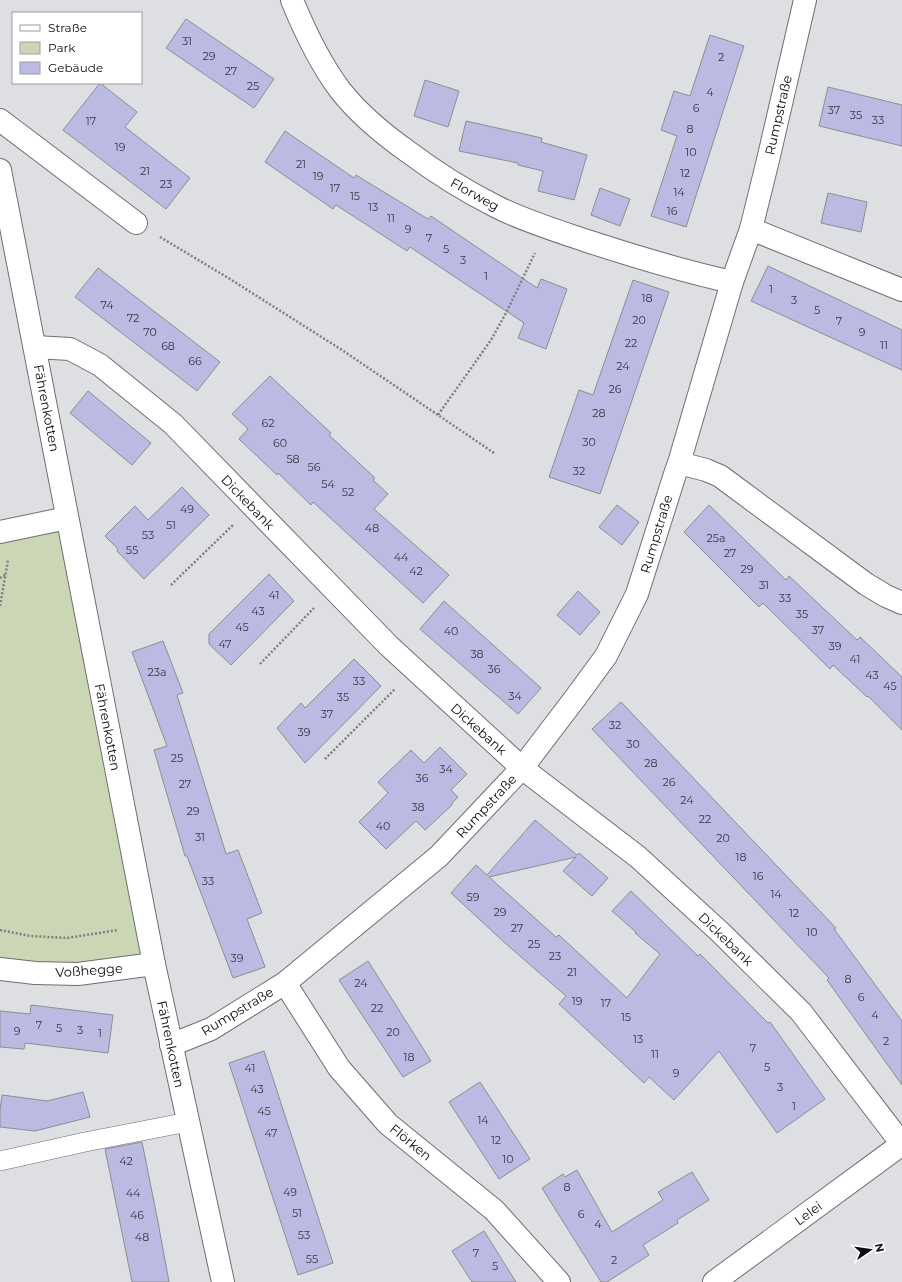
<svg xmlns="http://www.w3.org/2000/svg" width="902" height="1282" font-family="Montserrat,sans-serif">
<rect width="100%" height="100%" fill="#dedfe2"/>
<path fill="#cbd6b5" d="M67,518L154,964H0V531Z"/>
<g fill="#bbbae2" stroke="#8d8d90">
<path d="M186,19L274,79L254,108L166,48Z"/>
<path d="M710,35L744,46L686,227L651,216L677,136L661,130L674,91L690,96Z"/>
<path d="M425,80L459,91L448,127L414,116Z"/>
<path d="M100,83L137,112L125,127L190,178L166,209L63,130Z"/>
<path d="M828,87L902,105V146L819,126Z"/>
<path d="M466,121L542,138L541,142L587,155L574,200L538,191L543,171L518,165V163L459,151Z"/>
<path d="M285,131L354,178L356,175L428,219L431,216L537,288L541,279L567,289L546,349L518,338L524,323L410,247L407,251L336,205L333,209L265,162Z"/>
<path d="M600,188L630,199L620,226L591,215Z"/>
<path d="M828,193L867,202L861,232L821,223Z"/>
<path d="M768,266L902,330V370L751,301Z"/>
<path d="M98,268L220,362L197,391L75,297Z"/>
<path d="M633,280L669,292L600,494L549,477L579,390L593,395Z"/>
<path d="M270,376L331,433L329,435L375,478L373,480L388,494L374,509L449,575L423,603L313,502L311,505L278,473L277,475L239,439L248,429L232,414Z"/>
<path d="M88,391L151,443L132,465L70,413Z"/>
<path d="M182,487L209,515L144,579L117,551L118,549L105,536L135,506L148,520Z"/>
<path d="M617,505L639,522L622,545L599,527Z"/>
<path d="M709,505L786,580L789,576L857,640L860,637L902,677V730L868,696L867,697L833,665L830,669L763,603L759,607L684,532Z"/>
<path d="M269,574L294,601L231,665L209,644V634Z"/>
<path d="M578,591L600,612L580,635L557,615Z"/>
<path d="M444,601L541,688L518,714L420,629Z"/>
<path d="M163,641L183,693L177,695L226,854L238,850L262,913L247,919L265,967L233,978L187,856H185L154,750L167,746L132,652Z"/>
<path d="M354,659L381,686L305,763L277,728L301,703L305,708Z"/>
<path d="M621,702L836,928L834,929L902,1021V1085L827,980L829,978L592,729Z"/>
<path d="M440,747L467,774L451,790L458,797L452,803V805L425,830L416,821L386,849L359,822L388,793L378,782L411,750L424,763Z"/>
<path d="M535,820L577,855L579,853L608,878L592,896L563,871L576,857L489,877L556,937L559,935L627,998L660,954L635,933L636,932L612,911L631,891L698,956L700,954L768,1023L770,1022L825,1099L777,1133L719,1051L674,1100L649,1077L644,1083L559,1004L566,996L505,943L451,893L476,865L487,875Z"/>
<path d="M368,961L431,1061L403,1077L339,980Z"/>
<path d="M31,1005L113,1015L108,1053L25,1043L24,1049L0,1047V1011L30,1014Z"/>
<path d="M264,1051L333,1263L298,1275L229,1063Z"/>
<path d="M480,1082L530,1159L499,1179L449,1102Z"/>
<path d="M83,1092L90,1117L35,1131L0,1127V1110L2,1095L47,1101Z"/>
<path d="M142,1142L158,1222L169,1282H132L105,1149Z"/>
<path d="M577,1170L612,1232L663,1200L658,1192L692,1172L709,1200L677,1220L678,1223L643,1245L649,1255L607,1282H601L542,1188L563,1174L565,1177Z"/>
<path d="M484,1231L499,1255L516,1282H472L452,1251Z"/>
</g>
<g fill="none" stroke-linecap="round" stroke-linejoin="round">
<defs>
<path id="service" d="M0,1161L85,1142L188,1122"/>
<g id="minor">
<path d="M292,0C305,32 320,63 340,90C359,114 383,134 407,151C435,172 465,191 497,207C525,221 557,231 587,241C636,257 682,271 732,282"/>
<path d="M0,120L136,223"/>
<path d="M0,170L154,964L223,1282"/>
<path d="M751,229L902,290"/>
<path d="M35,347L70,349L100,365L173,424L389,646L522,768L638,857L720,932L801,1012L902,1144"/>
<path d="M679,463L706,470L720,476L866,584L886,596L902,603"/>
<path d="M0,532L67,518"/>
<path d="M0,969L35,973L78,974L154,964"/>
<path d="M285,983L339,1068L388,1124L494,1210L559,1282"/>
<path d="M171,1045L211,1029L285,983L439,856L522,768L576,697L606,656L637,594L675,474L679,463L732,282L751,229L768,160L805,0"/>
</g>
<path id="tertiary" d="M714,1282L902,1144"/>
</defs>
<use href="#service" stroke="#6e6f72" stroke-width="20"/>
<use href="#minor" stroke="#6e6f72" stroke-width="24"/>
<use href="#tertiary" stroke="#6e6f72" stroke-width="24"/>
<g stroke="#7f7f81" stroke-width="2.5" stroke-dasharray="2 2" stroke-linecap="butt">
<path d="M160,237L230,279L342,350L438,415"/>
<path d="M494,453L438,415L491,340L506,313L535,253"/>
<path d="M0,578L5,575"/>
<path d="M171,585L233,525"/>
<path d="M0,606L8,560"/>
<path d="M260,664L314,608"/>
<path d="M325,759L395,689"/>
<path d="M0,930L30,936L67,938L118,930"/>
</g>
<use href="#service" stroke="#fff" stroke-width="19"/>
<use href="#minor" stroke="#fff" stroke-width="22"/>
<use href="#tertiary" stroke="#fff" stroke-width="22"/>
</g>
<g text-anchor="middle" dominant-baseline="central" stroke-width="3" stroke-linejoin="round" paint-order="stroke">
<g font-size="11" fill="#383843">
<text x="187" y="41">31</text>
<text x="209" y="56">29</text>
<text x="721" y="57">2</text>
<text x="231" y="71">27</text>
<text x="253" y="86">25</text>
<text x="710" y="92">4</text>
<text x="696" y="108">6</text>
<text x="834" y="110">37</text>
<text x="856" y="115">35</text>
<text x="878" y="120">33</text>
<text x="91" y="121">17</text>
<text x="690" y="129">8</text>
<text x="120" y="147">19</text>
<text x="691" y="152">10</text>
<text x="301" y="164">21</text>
<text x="145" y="171">21</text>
<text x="685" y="173">12</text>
<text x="318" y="176">19</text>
<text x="166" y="184">23</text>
<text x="335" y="188">17</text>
<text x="679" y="192">14</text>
<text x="355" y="196">15</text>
<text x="373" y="207">13</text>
<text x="672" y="211">16</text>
<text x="391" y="218">11</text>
<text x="408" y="229">9</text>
<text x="429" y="238">7</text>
<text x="446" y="249">5</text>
<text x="463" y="260">3</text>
<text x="486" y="276">1</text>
<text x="771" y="289">1</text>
<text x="647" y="298">18</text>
<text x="794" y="300">3</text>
<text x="107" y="305">74</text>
<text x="817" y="310">5</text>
<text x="133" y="318">72</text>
<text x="639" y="320">20</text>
<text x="839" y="321">7</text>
<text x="150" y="332">70</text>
<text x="862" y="332">9</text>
<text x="631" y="343">22</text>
<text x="884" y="345">11</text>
<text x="168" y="346">68</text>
<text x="195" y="361">66</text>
<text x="623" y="366">24</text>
<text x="615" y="389">26</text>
<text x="599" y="413">28</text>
<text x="268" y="423">62</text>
<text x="589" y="442">30</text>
<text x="280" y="443">60</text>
<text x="293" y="459">58</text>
<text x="314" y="467">56</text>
<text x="579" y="471">32</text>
<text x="328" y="484">54</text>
<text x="348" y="492">52</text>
<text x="187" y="509">49</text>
<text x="171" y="525">51</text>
<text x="372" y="528">48</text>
<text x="148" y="535">53</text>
<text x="716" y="538">25a</text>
<text x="132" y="550">55</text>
<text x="730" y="553">27</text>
<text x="401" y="557">44</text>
<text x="747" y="569">29</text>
<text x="416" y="571">42</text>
<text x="764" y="585">31</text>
<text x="274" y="595">41</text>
<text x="785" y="598">33</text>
<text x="258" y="611">43</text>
<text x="802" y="614">35</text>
<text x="242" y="627">45</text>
<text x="818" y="630">37</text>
<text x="451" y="631">40</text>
<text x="225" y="644">47</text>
<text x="835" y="646">39</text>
<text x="477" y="654">38</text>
<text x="855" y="659">41</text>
<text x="494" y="669">36</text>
<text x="157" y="672">23a</text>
<text x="872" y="675">43</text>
<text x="359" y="681">33</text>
<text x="890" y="686">45</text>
<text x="515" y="696">34</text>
<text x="343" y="697">35</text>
<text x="327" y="714">37</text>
<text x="615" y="725">32</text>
<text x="304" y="732">39</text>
<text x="633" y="744">30</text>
<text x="177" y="758">25</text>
<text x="651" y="763">28</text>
<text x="446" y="769">34</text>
<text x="422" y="778">36</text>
<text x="669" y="782">26</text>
<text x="185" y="784">27</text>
<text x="687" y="800">24</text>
<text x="418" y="807">38</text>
<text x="193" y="811">29</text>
<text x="705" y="819">22</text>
<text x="383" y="826">40</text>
<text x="200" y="837">31</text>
<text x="723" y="838">20</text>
<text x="741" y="857">18</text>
<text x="758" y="876">16</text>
<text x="208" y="881">33</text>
<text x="776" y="894">14</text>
<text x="473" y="897">59</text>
<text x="500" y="912">29</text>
<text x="794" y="913">12</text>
<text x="517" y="928">27</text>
<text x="812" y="932">10</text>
<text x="534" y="944">25</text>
<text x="555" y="956">23</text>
<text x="237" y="958">39</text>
<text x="572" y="972">21</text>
<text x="848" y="979">8</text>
<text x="361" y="983">24</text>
<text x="861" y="997">6</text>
<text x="577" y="1001">19</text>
<text x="606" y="1003">17</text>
<text x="377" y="1008">22</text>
<text x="875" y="1015">4</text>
<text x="626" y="1017">15</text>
<text x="39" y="1025">7</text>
<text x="59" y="1028">5</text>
<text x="80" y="1030">3</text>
<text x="17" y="1031">9</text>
<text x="393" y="1032">20</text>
<text x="100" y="1033">1</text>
<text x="638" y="1039">13</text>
<text x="886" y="1041">2</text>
<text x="753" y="1048">7</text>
<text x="655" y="1054">11</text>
<text x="409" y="1057">18</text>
<text x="767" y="1067">5</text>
<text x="250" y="1068">41</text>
<text x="676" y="1073">9</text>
<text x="780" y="1087">3</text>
<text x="257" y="1089">43</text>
<text x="794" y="1106">1</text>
<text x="264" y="1111">45</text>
<text x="483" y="1120">14</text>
<text x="271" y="1133">47</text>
<text x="496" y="1140">12</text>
<text x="508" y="1159">10</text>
<text x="126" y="1161">42</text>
<text x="567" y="1187">8</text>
<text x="290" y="1192">49</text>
<text x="133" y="1193">44</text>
<text x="297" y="1213">51</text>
<text x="581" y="1214">6</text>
<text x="137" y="1215">46</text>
<text x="598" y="1224">4</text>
<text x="304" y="1235">53</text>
<text x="142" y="1237">48</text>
<text x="476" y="1253">7</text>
<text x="312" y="1259">55</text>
<text x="614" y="1260">2</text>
<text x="495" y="1266">5</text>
</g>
<g font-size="13" fill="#0d0d0e" stroke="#fff">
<text transform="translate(778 115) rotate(-77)">Rumpstraße</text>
<text transform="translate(475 194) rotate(29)">Florweg</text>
<text transform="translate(47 408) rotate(79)">Fährenkotten</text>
<text transform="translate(248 502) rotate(46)">Dickebank</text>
<text transform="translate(656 534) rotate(-73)">Rumpstraße</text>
<text transform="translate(108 727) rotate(79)">Fährenkotten</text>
<text transform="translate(479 729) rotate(42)">Dickebank</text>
<text transform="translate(486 806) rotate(-47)">Rumpstraße</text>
<text transform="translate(726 939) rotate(44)">Dickebank</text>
<text transform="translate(89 970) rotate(-4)">Voßhegge</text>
<text transform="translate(237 1011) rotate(-31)">Rumpstraße</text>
<text transform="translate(171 1044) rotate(78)">Fährenkotten</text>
<text transform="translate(411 1142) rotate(39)">Flörken</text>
<text transform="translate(808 1213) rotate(-36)">Lelei</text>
</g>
</g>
<rect x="12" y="12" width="130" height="72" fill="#ffffff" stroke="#9e9e9f"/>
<rect x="20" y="25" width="20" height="6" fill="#ffffff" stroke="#9e9e9f"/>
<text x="48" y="32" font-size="12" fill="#0d0d0e">Straße</text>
<rect x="20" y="42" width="20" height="12" fill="#cbd6b5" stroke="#9e9e9f"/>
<text x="48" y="52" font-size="12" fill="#0d0d0e">Park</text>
<rect x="20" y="62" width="20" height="12" fill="#bbbae2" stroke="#9e9e9f"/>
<text x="48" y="72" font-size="12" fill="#0d0d0e">Gebäude</text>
<g transform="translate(870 1250) rotate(77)" stroke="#ffffff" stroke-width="3" paint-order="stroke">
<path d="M0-3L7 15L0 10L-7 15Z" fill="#0d0d0e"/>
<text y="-6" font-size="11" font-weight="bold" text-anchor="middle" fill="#0d0d0e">N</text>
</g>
</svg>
